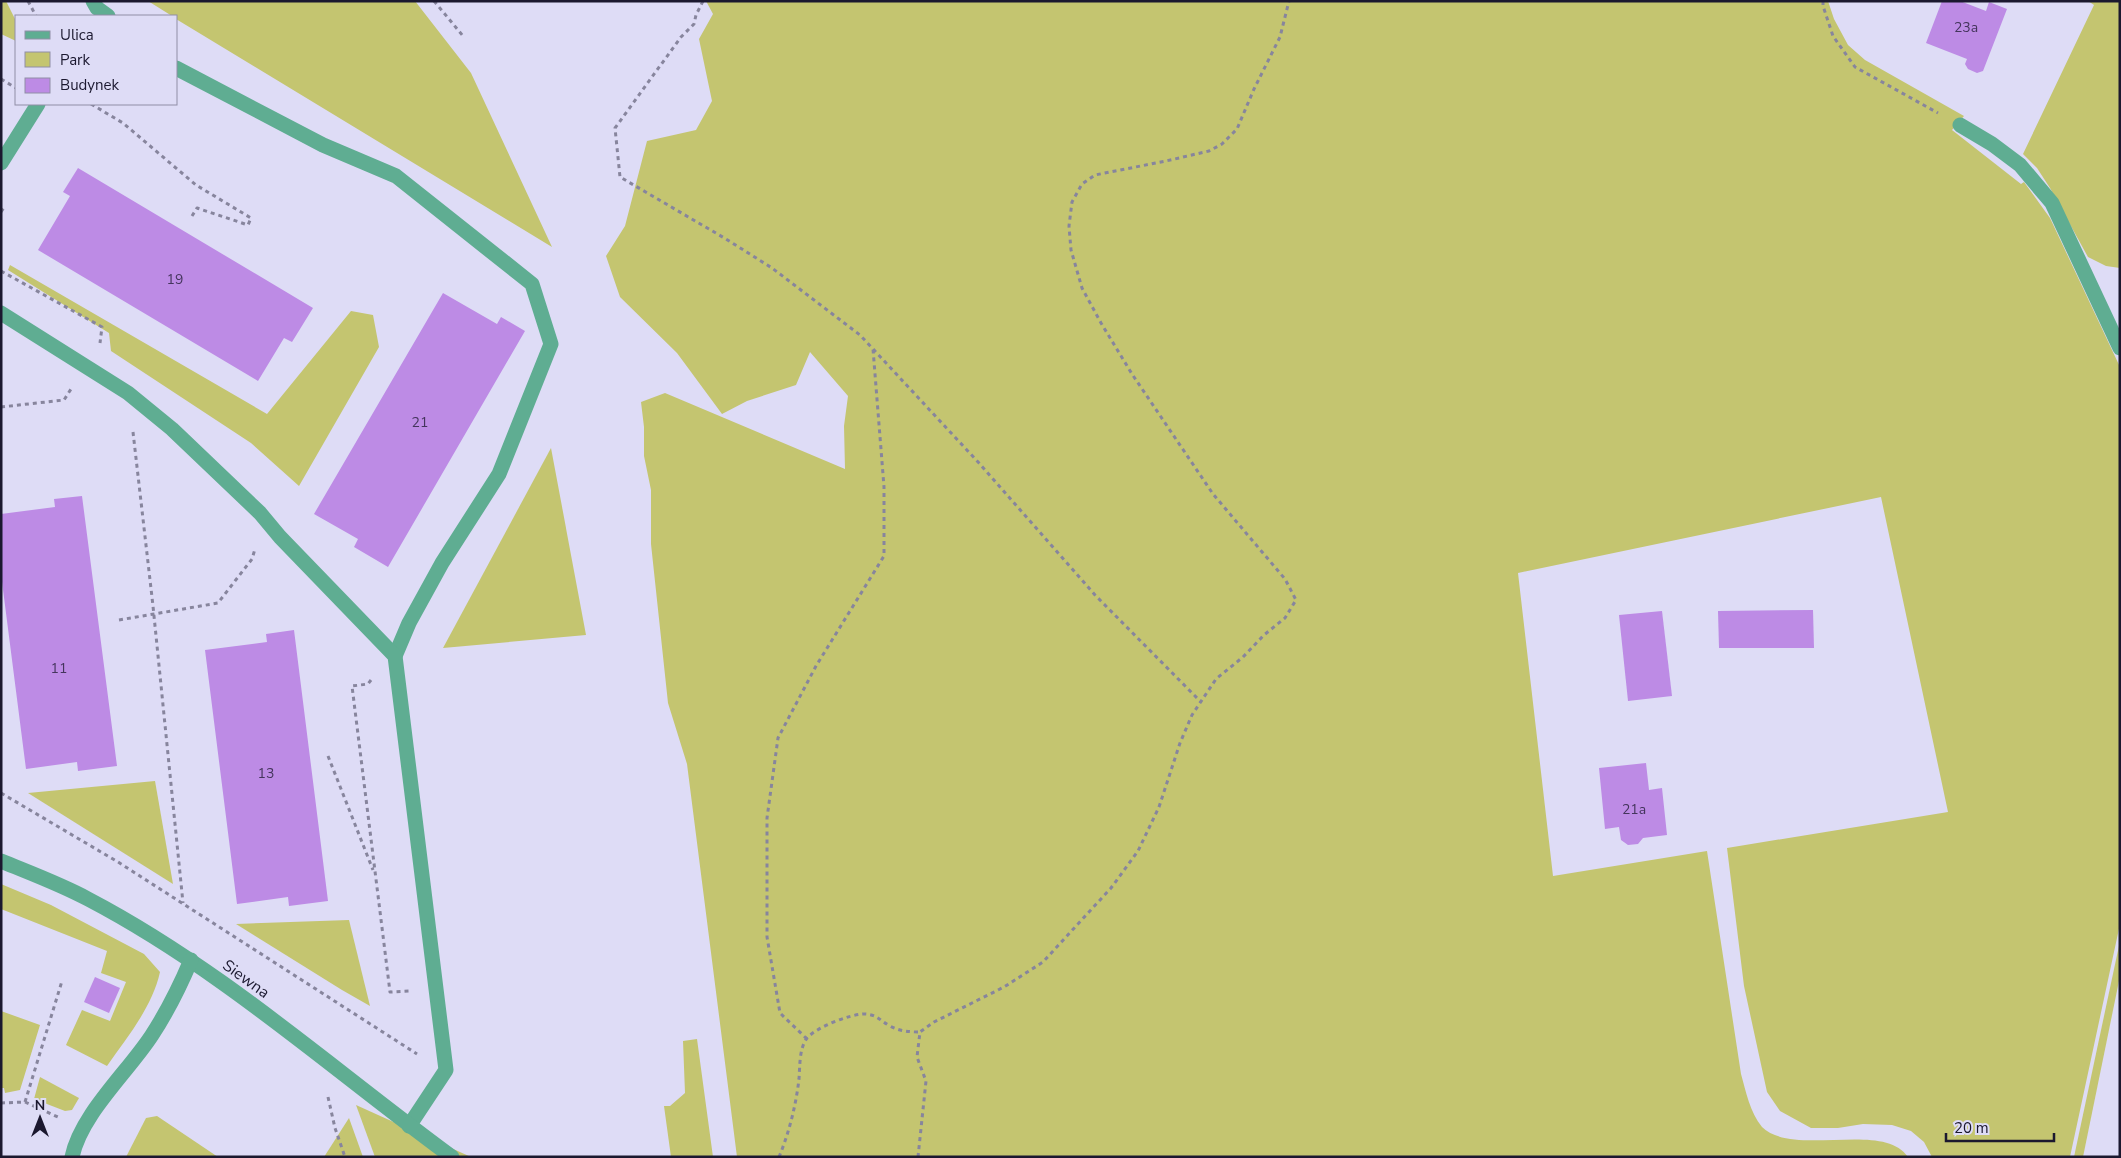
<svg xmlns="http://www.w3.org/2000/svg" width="2121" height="1158" font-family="'Nunito Sans',sans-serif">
<rect width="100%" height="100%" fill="#dedcf6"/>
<g fill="#c4c570">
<path d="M1,1H6L16,21V41L1,34Z"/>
<path d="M148,1H415L471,73L552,247L176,19V16H172Z"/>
<path d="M706,1H1828L1834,19L1848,45L1865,60L1964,116L1952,130L2021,184L2024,182L2050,218L2120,367V924L2070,1157H1932L1924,1142L1911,1131L1892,1125L1863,1124L1838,1128H1811L1780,1111L1767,1092L1744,986L1727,848L1948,812L1881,497L1518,573L1553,876L1707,851L1741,1074C1746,1092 1750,1112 1762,1127C1794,1158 1883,1120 1908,1157H737L687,764L668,703L651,544V490L644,456V427L641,402L665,393L845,469L844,426L848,396L810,352L796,385L747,401L722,414L677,353L620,297L606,256L625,226L647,141L696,130L712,101L699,39L713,14Z"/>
<path d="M2088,1H2120V268L2106,266L2088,257L2050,188L2037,168L2023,154L2094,5Z"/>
<path d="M10,265L267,414L351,311L373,315L379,347L299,486L251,443L111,351L109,333L8,270Z"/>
<path d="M551,448L586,635L443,648Z"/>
<path d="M155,781L173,884L28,793Z"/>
<path d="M1,884L51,905L144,954L160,972C152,1008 127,1037 107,1066L66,1045L82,1010L110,1021L126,982L101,973L107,951L1,909Z"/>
<path d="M349,920L370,1006L342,990L236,924Z"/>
<path d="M2120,941V976L2083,1157H2074Z"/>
<path d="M1,1011L40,1025L20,1090L5,1093L4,1088H1Z"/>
<path d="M697,1039L713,1157H671L664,1106H670L685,1093L683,1041Z"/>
<path d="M40,1077L79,1098L72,1110L65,1111L34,1099Z"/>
<path d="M356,1105L471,1157H375Z"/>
<path d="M157,1116L218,1157H126L146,1118Z"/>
<path d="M349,1118L363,1157H324Z"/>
</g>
<g fill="#bd8be5">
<path d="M1942,1H1960L1986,11L1989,2L2007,9L1983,71L1977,73L1968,69L1965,64L1967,59L1926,43Z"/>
<path d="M78,168L313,308L292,342L284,338L258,381L38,250L70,196L63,192Z"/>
<path d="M443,293L497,324L501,317L525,331L388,567L354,547L358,539L314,514Z"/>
<path d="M82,496L117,766L78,771L77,762L26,769L1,574V514L55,507L54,499Z"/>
<path d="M1813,610L1814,648H1719L1718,611Z"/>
<path d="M1662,611L1672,696L1628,701L1619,615Z"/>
<path d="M294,630L328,901L289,906L288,897L237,904L205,650L267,642L266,634Z"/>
<path d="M1646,763L1649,790L1662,788L1667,835L1643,838L1638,844L1628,845L1621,840L1619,827L1605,829L1599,768Z"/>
<path d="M95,977L120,988L109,1013L84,1002Z"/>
</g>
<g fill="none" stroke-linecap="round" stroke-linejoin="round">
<g stroke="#87859d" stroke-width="3" stroke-dasharray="4 4" stroke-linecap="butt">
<path d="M28,1L36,16"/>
<path d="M434,1L463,36"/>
<path d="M703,1L696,15L694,24L681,37L615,128L620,177L726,239L772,268L860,335L979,463L1095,595L1201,702"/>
<path d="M1823,1V6L1833,36L1855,67L1938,113"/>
<path d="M1,79L16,88"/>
<path d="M91,104L123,123L196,185L251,218L248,225L197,208L192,216"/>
<path d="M1,212L5,206"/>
<path d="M1,271L102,327L100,343"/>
<path d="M1,407L64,400L71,389"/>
<path d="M133,432L153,606L183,903"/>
<path d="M119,620L218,603L252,559L255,549"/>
<path d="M371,680L368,684L352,686L390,992L411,991"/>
<path d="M328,756L373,870"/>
<path d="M1,793L118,862L417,1054"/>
<path d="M807,1039L780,1013L767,937V818L778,738L816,666L884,556V487L873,349"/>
<path d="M328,1097L335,1128L345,1157"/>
<path d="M25,1102L62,981"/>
<path d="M1,1103L25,1102L60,1118"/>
<path d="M779,1157C789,1133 796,1105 799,1079C800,1066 799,1049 807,1038C817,1027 848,1015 863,1014C877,1014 879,1020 890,1026C899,1031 909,1032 920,1032"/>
<path d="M918,1157L926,1081L917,1057L920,1032L934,1022L1004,987L1043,962L1111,888L1138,851L1159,807L1180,743L1192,715L1216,679L1243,657L1264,635L1285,618L1296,600L1285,579L1213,494L1132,374L1101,323L1082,288L1071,250L1069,226L1072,202L1082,184L1095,175L1166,161L1209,151L1222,144L1237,129L1254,89L1280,37L1289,1"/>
</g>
<path stroke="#5fad92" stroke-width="15" d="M1960,125L1992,144L2020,165L2052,203L2120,348"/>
<g stroke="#5fad92" stroke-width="15">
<path d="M93,1L97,8L108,16"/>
<path d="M176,68L323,145L396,176L532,284L551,344L499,474L442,563L409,623L395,656"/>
<path d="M1,163L38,104"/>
<path d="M1,313L128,393L172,429L260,513L280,537L395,656L446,1070L409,1126"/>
<path d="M1,861C30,873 60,884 88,899C220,968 332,1069 452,1157"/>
<path d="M72,1157C81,1114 128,1072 152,1035C167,1012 180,986 191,960"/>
</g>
</g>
<g text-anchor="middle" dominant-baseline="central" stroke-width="5" stroke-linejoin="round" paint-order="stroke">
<g font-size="14" fill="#44355c">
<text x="1966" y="27">23a</text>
<text x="175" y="279">19</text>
<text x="420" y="422">21</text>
<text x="59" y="668">11</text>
<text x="266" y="773">13</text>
<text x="1634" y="809">21a</text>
</g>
<g font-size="16" fill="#1b182f" stroke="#dedcf6">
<text transform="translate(246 979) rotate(36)">Siewna</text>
</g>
</g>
<rect width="2121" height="1158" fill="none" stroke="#1b182f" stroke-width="5"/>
<rect x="15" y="15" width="162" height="90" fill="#dedcf6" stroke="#908ea6"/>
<rect x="25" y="31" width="25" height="8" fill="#5fad92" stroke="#908ea6"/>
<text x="60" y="40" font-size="15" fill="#1b182f">Ulica</text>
<rect x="25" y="52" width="25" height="15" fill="#c4c570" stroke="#908ea6"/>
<text x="60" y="65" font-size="15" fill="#1b182f">Park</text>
<rect x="25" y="78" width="25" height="15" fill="#bd8be5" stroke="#908ea6"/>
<text x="60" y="90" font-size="15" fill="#1b182f">Budynek</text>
<g transform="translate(40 1118)" stroke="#dedcf6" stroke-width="4" paint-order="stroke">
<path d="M0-4L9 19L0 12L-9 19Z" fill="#1b182f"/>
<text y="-8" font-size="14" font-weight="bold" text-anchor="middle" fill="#1b182f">N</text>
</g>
<path d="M1946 1133v8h108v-8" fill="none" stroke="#1b182f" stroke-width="2.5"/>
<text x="1954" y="1133" font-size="15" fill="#1b182f" stroke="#dedcf6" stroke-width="4" paint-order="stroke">20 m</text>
</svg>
